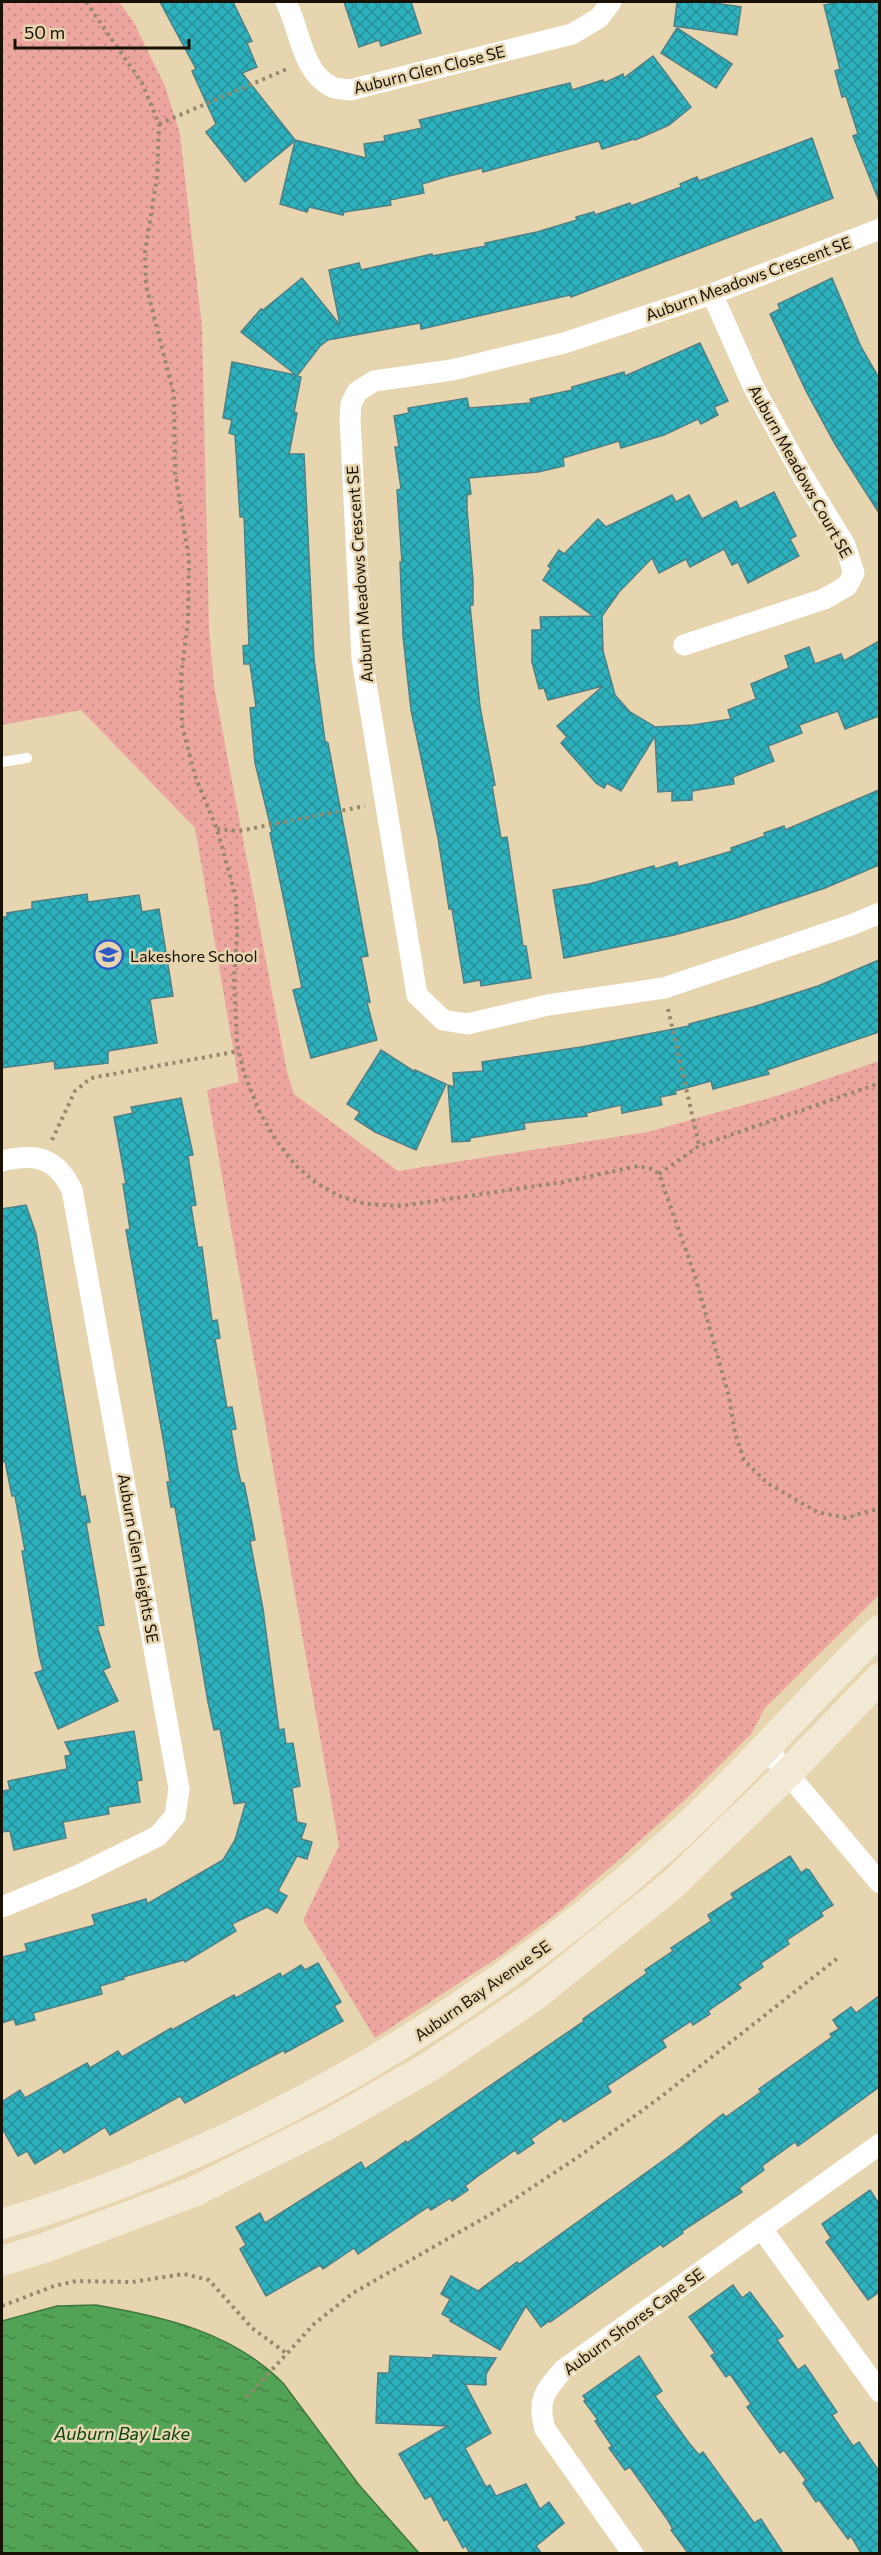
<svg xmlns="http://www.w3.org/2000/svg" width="881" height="2555" font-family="Commissioner,sans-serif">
<defs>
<pattern id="park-dots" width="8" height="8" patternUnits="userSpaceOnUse" patternTransform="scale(1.5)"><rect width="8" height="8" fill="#eca59f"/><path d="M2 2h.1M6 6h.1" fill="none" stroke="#ca8d87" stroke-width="1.8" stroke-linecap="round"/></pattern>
<pattern id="water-ripples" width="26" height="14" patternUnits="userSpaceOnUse" patternTransform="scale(1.5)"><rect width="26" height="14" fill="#52a356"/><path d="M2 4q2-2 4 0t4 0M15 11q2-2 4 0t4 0" fill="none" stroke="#438345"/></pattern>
<pattern id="building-cross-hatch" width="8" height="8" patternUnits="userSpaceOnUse" patternTransform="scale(1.5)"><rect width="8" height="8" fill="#2eb2be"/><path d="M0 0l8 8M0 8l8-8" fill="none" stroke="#268f98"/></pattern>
</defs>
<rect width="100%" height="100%" fill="#e7d5af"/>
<path fill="url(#park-dots)" d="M2,2H119L133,21L165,86L180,134L202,327L209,629L214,686L287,1072L294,1094L398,1171L648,1132L783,1094L879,1061V1595L765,1708L751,1734L686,1799L623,1856L561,1910L500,1956L375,2038L303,1920L339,1846L207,1090L239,1082L195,828L81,710L2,725Z"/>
<path fill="url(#water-ripples)" stroke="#41773e" stroke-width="1.5" d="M96,2305C165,2317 232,2332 283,2383L359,2485L419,2553H2V2321L57,2306Z"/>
<g fill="url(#building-cross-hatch)" stroke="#4f8086" stroke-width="1.5">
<path d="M160,2H233L252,41L247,43L257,67L242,73L295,140L366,158L364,144L385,141L384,136L422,128L419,120L570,83L572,90L603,80L604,83L623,74L624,78L653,56L691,107L669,125L635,140L634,139L602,149L599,141L483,172L482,168L445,177L422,184L424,193L390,200L391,205L344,212L343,215L309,207L307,212L280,204L295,141L245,182L206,132L216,124L192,71L196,69Z"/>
<path d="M344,2H411L421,33L381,46L379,40L359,47Z"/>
<path d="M677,2H708L741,7L737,35L674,26Z"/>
<path d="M839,2H879V201L853,136L858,134L846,96L842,97L835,71L840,69L824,5Z"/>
<path d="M677,28L732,64L716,88L661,53Z"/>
<path d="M812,138L833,198L571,297L570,295L421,329L420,323L328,340L320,346L297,376L301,377L294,412L297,413L289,454H304L314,659L325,741L328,743L368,956L361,957L370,1002L367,1003L377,1040L311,1058L293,990L302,988L270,833L272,832L255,763L250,708L256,707L250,664H244L243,646L249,645L244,517H240L235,435L229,433L232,420L223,418L232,362L296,375L241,332L261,309L263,310L302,278L340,325L329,270L359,263L361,270L432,254V256L486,246L485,243L537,232L577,220L576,217L594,212L595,215L630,203L631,206L681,187L680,184L697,177L699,181Z"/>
<path d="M832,278L861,347L879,378V513L835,444L806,391L770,314L780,309L778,304Z"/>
<path d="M700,343L728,401L714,407L718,415L701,424L698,419L664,435L621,448L619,441L563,458L564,466L538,472L469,478L471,494L467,495V509L473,581V605H470L480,707L495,785L492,786L501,838L507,837L523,946H526L531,978L481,986L480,980L464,983L452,909H449L438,838L411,710L403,636L400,562H402L397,490L401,489L395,447H399L394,416L409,413L408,408L467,398L469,408L531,403L530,399L572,390V387L624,372L625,376Z"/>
<path d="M774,492L796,536L790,539L799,556L748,583L738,562L732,565L724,549L690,567L686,559L659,573L652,558L619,592L602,616L603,651L615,695L630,712L655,727L693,725L731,719L728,710L756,699L751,684L789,668L785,656L809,647L815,664L841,654L844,661L879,641V716L845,729L838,711L799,725L802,733L768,746L774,761L733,777L734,784L692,791V800L672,801V791L658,792L655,736L621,791L607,783L604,788L596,783L561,743L567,737L557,726L603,686L548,700L544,688L539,689L532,662V630H541L540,617L593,616L543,580L551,568L548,566L559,550L564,554L598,519L606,527L672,495L676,502L689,495L702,519L736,501L740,509Z"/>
<path d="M879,790V865L825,888L736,918L674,935L564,958L553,890L589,884L654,866L655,869L677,862L678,867L732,851L731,848L765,836L764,833L784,826L785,830Z"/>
<path d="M87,894L88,902L139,895L142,912L159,909L173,996L150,999L157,1043L108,1051V1063L55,1069L54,1061L2,1068V917H7V913L32,909V902Z"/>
<path d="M879,960V1032L767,1070L769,1074L713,1089L711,1081L675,1091L676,1094L660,1097L662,1105L622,1113L621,1105L586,1113L587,1116L524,1123L525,1129L470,1138V1141L452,1142L448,1085L454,1087L453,1073L483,1071L482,1062L581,1047L689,1026V1024L753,1007L818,986Z"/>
<path d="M381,1050L415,1072V1070L446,1084L416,1150L375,1132L355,1119L360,1112L347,1104Z"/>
<path d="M181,1098L193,1155L188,1156L196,1205L191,1206L198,1248L202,1247L212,1321L217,1320L220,1338L215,1339L227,1408L232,1407L236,1429L231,1430L238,1470L241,1483H244L252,1523L255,1540L250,1541L263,1609L279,1730L284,1729L286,1744L293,1743L300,1786L292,1788L297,1822L306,1824L301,1839L312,1842L307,1859L297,1856L278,1891L287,1896L277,1913L267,1907L232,1924L236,1931L185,1962L184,1960L123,1977L124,1979L100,1986L102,1994L33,2013L35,2020L16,2025L14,2019L2,2023V1957L27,1951L25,1944L95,1925L92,1915L146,1899L147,1904L223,1860L235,1840L246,1802L234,1804L220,1729L214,1730L208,1702L175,1507H171L167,1482H170L164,1444L126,1230L130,1229L123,1184H126L114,1117L133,1113L131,1107Z"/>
<path d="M26,1205L36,1234L81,1497L85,1496L90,1522L86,1523L104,1625L97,1626L110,1667L103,1670L118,1701L58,1729L35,1673L43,1670L39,1655L22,1551H25L15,1496H12L5,1461L2,1462V1209Z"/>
<path d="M134,1731L142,1780L137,1781L140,1802L108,1807L109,1814L63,1822L66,1838L14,1850L10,1831L2,1832V1791L10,1790L8,1781L67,1769L65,1756L71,1755L65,1742Z"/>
<path d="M790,1856L801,1873L806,1869L809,1870L833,1905L821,1912L823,1916L787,1940L789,1944L761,1963L763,1967L738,1984L741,1988L708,2011L710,2014L693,2025L691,2021L662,2040L666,2047L607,2086L611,2092L564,2122L561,2118L531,2139L534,2143L518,2154L515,2150L478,2176L465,2186L468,2190L452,2201L450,2198L431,2210L428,2207L358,2254L354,2248L323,2269L320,2265L266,2296L240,2249L246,2245L236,2227L260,2213L265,2223L361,2162L365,2169L406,2141L407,2143L584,2021L583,2019L647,1973L645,1970L673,1951L671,1948L711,1921L708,1915L734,1898L731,1894Z"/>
<path d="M318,1963L341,2002L334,2006L343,2021L285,2053L284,2050L185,2103L180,2096L110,2135L105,2127L64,2153L61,2148L35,2164L27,2151L18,2156L2,2128V2102L20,2090L25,2098L87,2063L90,2068L118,2051L122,2057L171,2028L172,2030L234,1995L236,1998L280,1973L282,1977L301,1965L305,1970Z"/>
<path d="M879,1996V2087L798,2146L795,2142L762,2166L764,2170L739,2188L742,2192L682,2231L683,2233L663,2247L661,2244L632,2264L550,2322L549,2321L541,2327L526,2306L500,2350L450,2321L451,2319L442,2314L450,2299L441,2294L451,2276L478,2291L517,2262L519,2264L679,2149L723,2114L726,2117L761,2092L759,2089L832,2037L830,2034L839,2029L833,2020L851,2007L856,2013Z"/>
<path d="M870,2190L879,2204V2292L868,2300L826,2242L831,2238L822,2224Z"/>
<path d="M733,2285L742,2298L750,2292L783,2336L777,2340L798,2370L805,2365L837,2412L832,2415L853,2446L859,2442L879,2471V2553H861L851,2536L848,2539L819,2500L816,2502L803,2483L806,2480L784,2450L780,2453L747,2407L751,2404L730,2374L726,2377L711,2356L715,2353L689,2317Z"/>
<path d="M433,2355L496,2358L486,2374V2385L465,2384L491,2433L465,2448L486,2487L490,2485L496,2496L526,2484L540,2509L549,2502L564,2523L536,2546L541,2553H484L469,2552L466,2546L463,2548L447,2519L444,2521L431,2496L425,2499L399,2454L448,2426L376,2423L378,2373H389L390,2356L433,2358Z"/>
<path d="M639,2356L662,2391L655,2396L689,2443L699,2455L703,2452L754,2523L761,2519L783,2553H688L671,2530L673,2529L667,2519L630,2467L625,2470L609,2448L612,2446L595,2421L598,2420L584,2401L586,2400L583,2396Z"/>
</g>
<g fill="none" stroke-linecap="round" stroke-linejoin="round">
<g stroke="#96886c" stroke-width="4" stroke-dasharray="3 4.5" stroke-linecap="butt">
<path d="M86,2L142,83L159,124L157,177L145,252L146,285L174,395L175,472L189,559L188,621L181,676L182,725L195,776L217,829L236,897L237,936L234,978L237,1044L244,1073L260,1113L276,1140L295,1165L315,1182L339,1196L366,1204L401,1206L563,1182L638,1166L652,1169L659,1174L695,1276L729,1397L735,1433L744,1460L767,1483L817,1512L846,1518L880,1508"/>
<path d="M159,124L287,69"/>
<path d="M217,829L239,831L365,806"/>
<path d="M668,1009L699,1145"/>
<path d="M52,1140L75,1091L91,1078L239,1051"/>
<path d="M659,1174L699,1146L880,1083"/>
<path d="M2,2306L54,2286L76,2281L132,2282L184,2274L209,2280L252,2328L286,2353"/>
<path d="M247,2397L314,2324L353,2293L498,2210L578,2157L662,2096L839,1957"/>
</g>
<path stroke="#fff" stroke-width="10" d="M2,762L27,758"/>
<g stroke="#fff" stroke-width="21">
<path d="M286,2C300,28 301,72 332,87C337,89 344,89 350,90L572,34L599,18L611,2"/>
<path d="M880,229L712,294L564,343L452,370L374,381L357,392L351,404L350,419L362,659L417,995L443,1020L467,1024L548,1005L664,988L851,925L880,913"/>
<path d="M684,645L824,599L847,586L854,573L845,545L801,473L753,386L712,294"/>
<path d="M2,1161C36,1153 56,1157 72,1190L179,1789L175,1816L158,1836L77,1876L2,1907"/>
<path d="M766,1748L880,1883"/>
<path d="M761,2228L880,2392"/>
<path d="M633,2554L545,2429C537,2401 544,2391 563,2370L880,2144"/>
</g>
<g stroke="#f3ead5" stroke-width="30">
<path d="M2,2224C250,2150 475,2017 667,1845C742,1778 807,1700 880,1630"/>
<path d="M2,2261L44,2248L193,2192L331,2123L429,2067L533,1997L672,1885L788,1773L880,1678"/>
</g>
</g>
<defs>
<symbol id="school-ring" viewBox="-11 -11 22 22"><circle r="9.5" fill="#e7d5af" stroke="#2d58c7" stroke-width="1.5"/><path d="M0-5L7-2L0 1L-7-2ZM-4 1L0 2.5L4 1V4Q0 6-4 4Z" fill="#2d58c7"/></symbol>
</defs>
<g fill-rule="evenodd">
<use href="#school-ring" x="92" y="938" width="33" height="33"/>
</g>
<g text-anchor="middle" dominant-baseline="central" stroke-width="5" stroke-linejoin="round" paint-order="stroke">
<g font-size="16" fill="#181105" stroke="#e7d5af">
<text transform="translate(429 69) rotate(-14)">Auburn Glen Close SE</text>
<text transform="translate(748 278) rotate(-20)">Auburn Meadows Crescent SE</text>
<text transform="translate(801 471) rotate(61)">Auburn Meadows Court SE</text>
<text transform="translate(359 574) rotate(-94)">Auburn Meadows Crescent SE</text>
<text transform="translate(139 1558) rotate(80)">Auburn Glen Heights SE</text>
<text transform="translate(482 1990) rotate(-35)">Auburn Bay Avenue SE</text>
<text transform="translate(633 2321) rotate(-36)">Auburn Shores Cape SE</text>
</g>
<g font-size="16" fill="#181105" stroke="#e7d5af" text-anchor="start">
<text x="130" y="955">Lakeshore School</text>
</g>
<g font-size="18" font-style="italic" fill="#06420e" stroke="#e7d5af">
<text x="122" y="2433">Auburn Bay Lake</text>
</g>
</g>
<rect width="881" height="2555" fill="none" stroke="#181105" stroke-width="6"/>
<path d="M15 39v9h174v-9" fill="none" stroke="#181105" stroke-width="3"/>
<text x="24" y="39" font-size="18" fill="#181105" stroke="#e7d5af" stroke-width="4.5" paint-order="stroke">50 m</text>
</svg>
